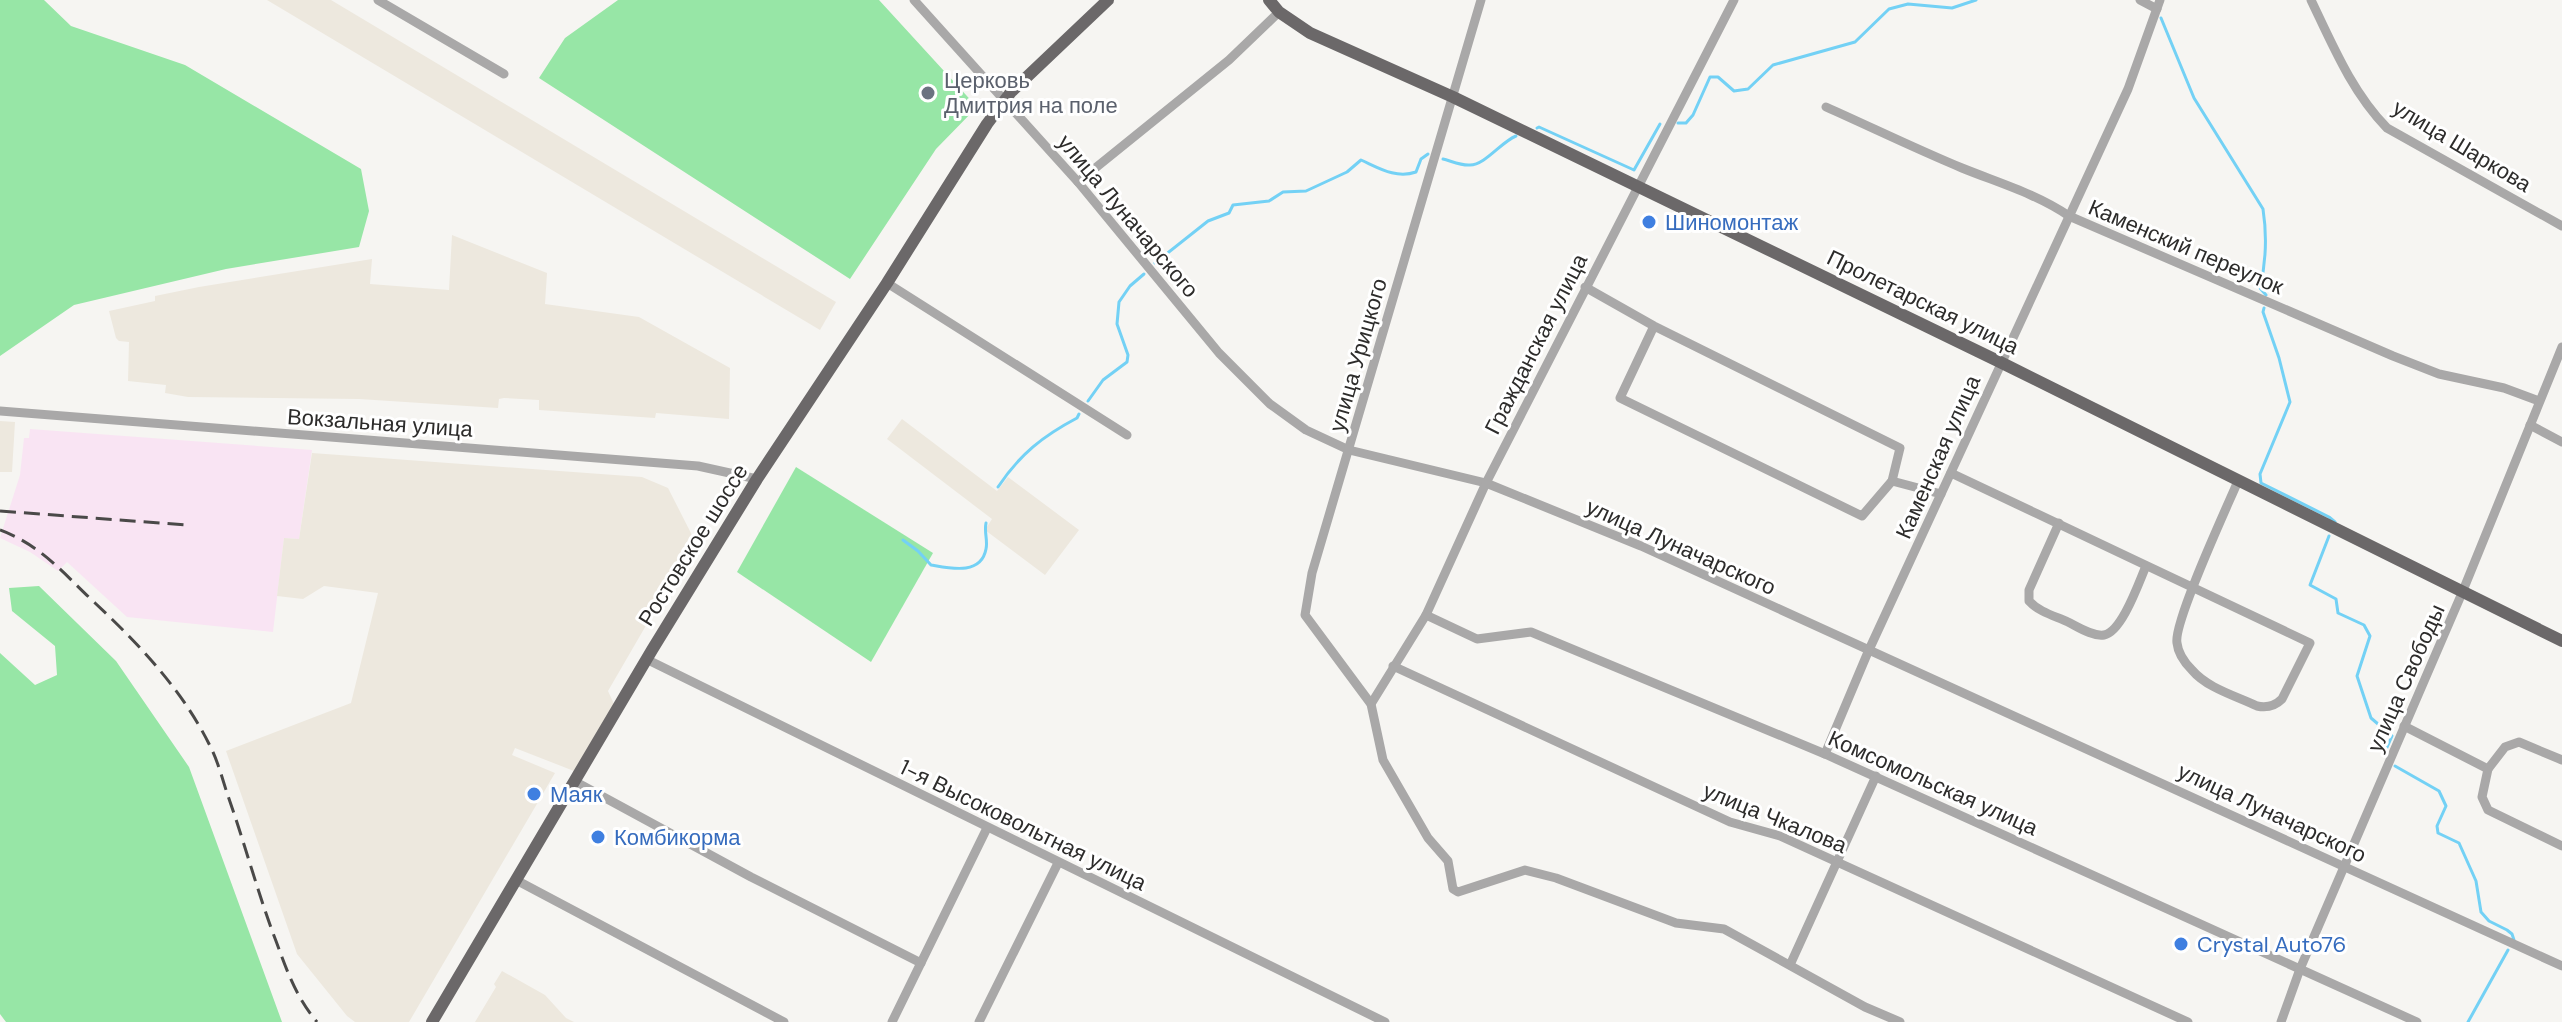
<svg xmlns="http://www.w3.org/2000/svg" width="2562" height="1022" font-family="'DM Sans',sans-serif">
<rect width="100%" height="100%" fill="#f6f5f2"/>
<path fill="#f9e4f3" d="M30,429L312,450L299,539L284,538L273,632L127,617L67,562L58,571L30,552L0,538L20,475L24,438H29Z"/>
<g fill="#ede8de">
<path d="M267,0H331L836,302L820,330Z"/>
<path d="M452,235L547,273L545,304L639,317L730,368L729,419L656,413L655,418L539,410V400L504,398L499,399L498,408L359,399L188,397L165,393L166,385L128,381L129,342L119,341L116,338L109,311L155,301V296L199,287L372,259L370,284L449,290Z"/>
<path d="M902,419L997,491L1008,477L1079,530L1045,575L985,530L992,519L887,439Z"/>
<path d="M0,421L15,422L12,472H0Z"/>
<path d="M312,453L642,477L668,488L695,541L608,691L614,704L574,771L515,748L512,755L555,773L409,1022H355L347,1016L297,954L226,751L351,703L378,593L324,586L303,599L277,596L284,538L299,539Z"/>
<path d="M502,971L545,995L566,1018L574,1022H475L496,987L494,984Z"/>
</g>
<g fill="#97e6a6">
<path d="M0,0H44L71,26L185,65L361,169L369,211L359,247L226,269L74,305L0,356Z"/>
<path d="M618,0H879L977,107L936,149L850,279L539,78L565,38Z"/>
<path d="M796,467L933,553L871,662L737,572Z"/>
<path d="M39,586L116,661L189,767L282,1022H6L0,1014V653L35,685L57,675L55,646L12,611L9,588Z"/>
</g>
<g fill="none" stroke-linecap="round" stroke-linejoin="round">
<g stroke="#73d1f5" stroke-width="3">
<path d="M2161,18L2194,98L2263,209C2267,235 2266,262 2260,288L2266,295"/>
<path d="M1678,123H1686L1693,115L1710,77H1718L1734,91L1748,89L1773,65L1855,42L1889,9L1908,4L1952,8L1976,0"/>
<path d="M1537,128L1539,127L1634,170L1660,124"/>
<path d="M1443,159C1451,161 1462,166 1470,165C1485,165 1501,142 1516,136"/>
<path d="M1155,263L1208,221L1229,213L1233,205L1269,201L1283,192L1306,191L1347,172L1361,160C1379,168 1396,179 1416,172L1421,159L1428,154"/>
<path d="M2264,308L2263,312L2279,358L2290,402L2260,474L2261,483L2329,517L2335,522"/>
<path d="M1088,401L1103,380L1127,362L1128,355L1117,324L1119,302L1130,286L1144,274"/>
<path d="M998,487C1020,454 1043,436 1077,418L1079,414"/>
<path d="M2329,536L2310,585L2336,599L2338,613L2364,625L2370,636L2357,676L2371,718L2392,736L2384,754"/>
<path d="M903,540L918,551L931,565C949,568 981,576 986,549C988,540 984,533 986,523"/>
<path d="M2395,766L2439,791L2446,806L2437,826L2438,833L2459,843L2476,881L2481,912L2489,921L2507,930L2512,934L2514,940"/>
<path d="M2468,1022L2508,950"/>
</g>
<g stroke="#a9a8a8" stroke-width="9">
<path d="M378,0L504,74"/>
<path d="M914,0L1078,182L1219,353L1270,404L1306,430L1349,450L1486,483L1641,546L2562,966"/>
<path d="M1481,0L1312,573L1305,615L1371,704L1383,760L1428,838L1448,861L1453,889L1458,892L1525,870L1556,878L1676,923L1724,929L1865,1007L1900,1022"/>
<path d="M2140,0L2157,9"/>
<path d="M2311,0C2333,46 2352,92 2387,128L2562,226"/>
<path d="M1826,107C1871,127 1916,149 1962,168C1999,183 2037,194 2069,216L2393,356L2439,374L2504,388L2539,401"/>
<path d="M1078,182L1229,60L1279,12"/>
<path d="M887,283L1127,435"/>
<path d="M1585,287L1654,326L1900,448L1892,481L1862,516L1620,398L1654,326"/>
<path d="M0,411L698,466L757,479"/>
<path d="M2530,425L2562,442"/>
<path d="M1951,473C2071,529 2190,587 2310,643L2282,699C2275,706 2266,708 2257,706C2236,696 2207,688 2192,670C2185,663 2178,653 2177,643C2173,623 2227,507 2238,481"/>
<path d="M1892,481L1941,494"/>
<path d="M2059,523L2029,590V601C2039,612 2055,616 2068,622C2078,627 2093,637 2104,635C2122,632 2139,582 2146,566"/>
<path d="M1426,615L1477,639L1531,632L1825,754L2417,1022"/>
<path d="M646,659L1385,1022"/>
<path d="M1393,666L1730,822L1780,836L2188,1022"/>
<path d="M1371,704L1426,615L1486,483L1734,0"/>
<path d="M2404,726L2488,769L2482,797L2488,810L2562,846"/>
<path d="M1825,754L1868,652L2128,89L2160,0"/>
<path d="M2488,769L2505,747L2519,742L2562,760"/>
<path d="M574,781L751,877L921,963"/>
<path d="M516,880L784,1022"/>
<path d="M1790,965L1876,776"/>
<path d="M892,1022L987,828"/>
<path d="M979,1022L1058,863"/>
<path d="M2281,1022L2300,969L2462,593L2562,347"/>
</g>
<g stroke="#6b6869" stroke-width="12">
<path d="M1269,0L1279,12L1310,33L1453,97L2000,362L2562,641"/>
<path d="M432,1022L652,650L757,479L887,283L987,124L1011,92L1108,0"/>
</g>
<g stroke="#4a4948" stroke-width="3" stroke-dasharray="16 8" stroke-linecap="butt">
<path d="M0,511L186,525"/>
<path d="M0,530C41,545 64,574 95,603C141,646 185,693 212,750C219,765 223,781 228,796C245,844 258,894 276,941C287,971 296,997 317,1022"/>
</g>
</g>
<circle fill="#6b7280" stroke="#fff" stroke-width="3" cx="928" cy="93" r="8"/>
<g fill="#3f7fe0" stroke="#fff" stroke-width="3">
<circle cx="1649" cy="222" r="8"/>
<circle cx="534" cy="794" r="8"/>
<circle cx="598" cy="837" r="8"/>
<circle cx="2181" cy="944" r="8"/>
</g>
<g text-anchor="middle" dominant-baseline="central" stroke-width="6" stroke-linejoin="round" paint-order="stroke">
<g font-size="22" fill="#5b616d" stroke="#fff" text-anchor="start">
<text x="944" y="80">Церковь<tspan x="944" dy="25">Дмитрия на поле</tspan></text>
</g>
<g font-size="22" fill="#2d2c2b" stroke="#fff">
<text transform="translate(2462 146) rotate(31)">улица Шаркова</text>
<text transform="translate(1128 216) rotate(50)">улица Луначарского</text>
<text transform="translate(2186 247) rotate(23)">Каменский переулок</text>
<text transform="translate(1923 302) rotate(26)">Пролетарская улица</text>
<text transform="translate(1536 344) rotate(-63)">Гражданская улица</text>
<text transform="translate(1358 355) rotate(-74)">улица Урицкого</text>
<text transform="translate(380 423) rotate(4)">Вокзальная улица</text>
<text transform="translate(1938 457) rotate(-66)">Каменская улица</text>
<text transform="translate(693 545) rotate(-58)">Ростовское шоссе</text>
<text transform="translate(1681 547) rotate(24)">улица Луначарского</text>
<text transform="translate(2406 678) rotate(-66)">улица Свободы</text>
<text transform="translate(1933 783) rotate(24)">Комсомольская улица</text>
<text transform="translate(2272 813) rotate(25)">улица Луначарского</text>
<text transform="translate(1775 818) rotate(22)">улица Чкалова</text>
<text transform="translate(1023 825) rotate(26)">1-я Высоковольтная улица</text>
</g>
<g font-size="22" fill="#366cbe" stroke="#fff" text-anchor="start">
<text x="1665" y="222">Шиномонтаж</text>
<text x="550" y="794">Маяк</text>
<text x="614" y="837">Комбикорма</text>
<text x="2197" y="944">Crystal Auto76</text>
</g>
</g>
</svg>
